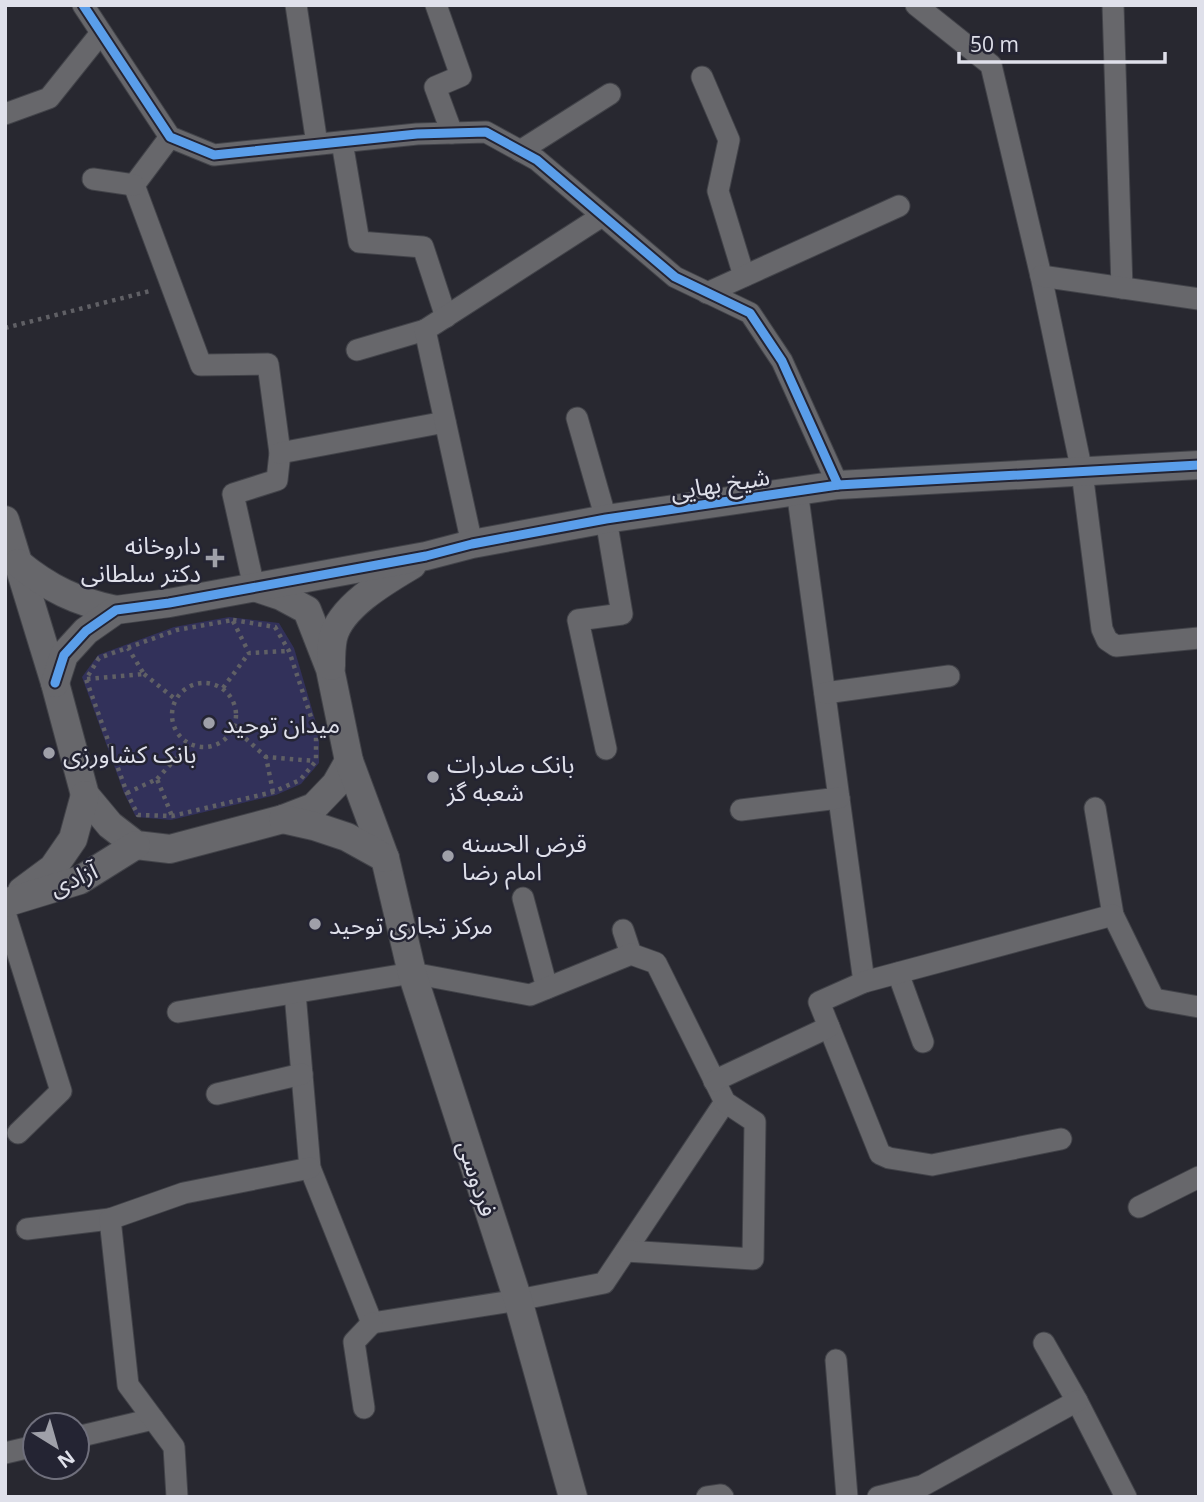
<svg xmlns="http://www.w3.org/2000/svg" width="1204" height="1502" font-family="'Open Sans','Noto Sans Arabic',sans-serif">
<rect width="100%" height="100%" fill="#282830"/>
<path fill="#32315a" d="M229,617L279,623L294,648L319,733V763L301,784L276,795L171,820L136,817L124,793L82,677L98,655L174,627Z"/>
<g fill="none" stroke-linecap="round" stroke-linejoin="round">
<defs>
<g id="minor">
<path d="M83,5L170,137L214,155L417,134L486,132L537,160L675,277L750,313L782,361L838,485"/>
<path d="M296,5L317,144"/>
<path d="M436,5L461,76L435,87L452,133"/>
<path d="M916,5L991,65L1041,276L1082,472L1102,629L1107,640L1116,646L1199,638"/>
<path d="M1113,5L1122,288"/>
<path d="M702,77L729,140L718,191L744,276"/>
<path d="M5,114L49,98L101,33"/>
<path d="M170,137L134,185L201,365L268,364L280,453L277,480L233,494L254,587"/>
<path d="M342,142L359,242L423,247L446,317"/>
<path d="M520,151L610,94"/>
<path d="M93,179L134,185"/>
<path d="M1041,276L1199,299"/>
<path d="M707,293L899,206"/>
<path d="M357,350L425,330"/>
<path d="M577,418L606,519L622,614L578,620L606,749"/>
<path d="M280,453L445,422"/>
<path d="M797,490L864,982"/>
<path d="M472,544L425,330L602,216"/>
<path d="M825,693L949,676"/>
<path d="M1095,808L1113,915"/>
<path d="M741,810L839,798"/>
<path d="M523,898L547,988"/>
<path d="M5,913L61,1091L18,1133"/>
<path d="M623,930L631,954"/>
<path d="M898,973L923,1042"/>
<path d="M295,993L310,1168L372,1323L518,1300L604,1283L725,1102"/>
<path d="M178,1012L412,973L530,995L631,954L656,963L725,1102L755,1122L753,1259L626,1251"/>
<path d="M829,1027L880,1154L889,1158L932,1165L1061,1139"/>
<path d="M714,1081L829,1027L819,1002L864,982L1113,915L1154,999L1199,1007"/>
<path d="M217,1094L302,1074"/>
<path d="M1139,1207L1199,1177"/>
<path d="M27,1229L110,1219"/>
<path d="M1044,1343L1077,1401L1126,1497"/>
<path d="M836,1360L847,1497"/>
<path d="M364,1408L354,1342L372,1323"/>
<path d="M77,1437L153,1419"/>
<path d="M5,1453L35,1446"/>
<path d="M177,1497L174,1447L128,1385L110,1219L184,1193L310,1168"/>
<path d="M707,1497L721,1495L723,1497"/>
<path d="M878,1497L922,1486L1077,1401"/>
</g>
<g id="tertiary">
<path d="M5,520L55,683L85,795L110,825L136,845L170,849L283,819L314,807L336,784L349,761"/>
<path d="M18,563C48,588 77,602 116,610"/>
<path d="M254,587L281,596L307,610L330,669L349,761L385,858L412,973L518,1300L573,1497"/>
<path d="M331,666C331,657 331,647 333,638C340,607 385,581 412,565"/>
<path d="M55,683L64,655L86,631L116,610L169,603L426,556L472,544L606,519L838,485L1199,465"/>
<path d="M283,819L314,826L347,837L385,858"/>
<path d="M22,891L53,868L73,839L85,795"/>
<path d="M5,903L80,880L136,845"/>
</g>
</defs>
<use href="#minor" stroke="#424349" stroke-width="23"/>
<use href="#tertiary" stroke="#424349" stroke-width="30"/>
<g stroke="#606065" stroke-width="4.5" stroke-dasharray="3.5 5" stroke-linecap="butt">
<path d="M5,328L150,291"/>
<path d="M233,620L275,627L289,651L316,732V761L300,780L273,792L172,816L138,815L127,793L86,679L99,658L177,630Z"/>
<path d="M233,621L249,653L288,651"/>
<path d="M144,674L175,699"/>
<path d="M87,679L144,674L128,648"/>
<circle cx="204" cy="715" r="32"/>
<path d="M223,688L249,653"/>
<path d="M233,727L266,757"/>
<path d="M157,779L189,744"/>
<path d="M273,792L266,757L315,761"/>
<path d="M127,793L157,779L172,816"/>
</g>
<use href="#minor" stroke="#67676b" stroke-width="21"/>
<use href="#tertiary" stroke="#67676b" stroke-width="28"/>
<defs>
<g id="cycleway">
<path d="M83,5L170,137L214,155L417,134L486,132L537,160L675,277L750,313L782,361L838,485"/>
<path d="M55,683L64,655L86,631L116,610L169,603L426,556L472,544L606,519L838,485L1199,465"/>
</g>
</defs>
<use href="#cycleway" stroke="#242433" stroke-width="13"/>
<use href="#cycleway" stroke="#5a9eea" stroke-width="9"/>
</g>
<g fill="#9fa0a9" stroke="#242433" stroke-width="2.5">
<path d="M211.5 547.5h7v7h7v7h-7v7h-7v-7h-7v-7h7z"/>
<circle cx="209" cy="723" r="7"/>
<circle cx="49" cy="753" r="7"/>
<circle cx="433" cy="777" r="7"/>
<circle cx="448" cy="856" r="7"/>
<circle cx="315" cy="924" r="7"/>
</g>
<g text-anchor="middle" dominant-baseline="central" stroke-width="5" stroke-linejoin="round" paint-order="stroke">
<g font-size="24" fill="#dfe0ea" stroke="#242433">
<text transform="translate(720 483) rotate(-9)">شیخ بهایی</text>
<text transform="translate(73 878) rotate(-24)">آزادی</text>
<text transform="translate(478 1178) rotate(72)">فردوسی</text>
</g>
<g font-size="24" fill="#dfe0ea" stroke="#242433" text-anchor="start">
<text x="201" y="544" text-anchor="end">داروخانه<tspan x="201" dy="28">دکتر سلطانی</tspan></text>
<text x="223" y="723">میدان توحید</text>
<text x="63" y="753">بانک کشاورزی</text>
<text x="447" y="763">بانک صادرات<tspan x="447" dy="28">شعبه گز</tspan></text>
<text x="462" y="842">قرض الحسنه<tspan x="462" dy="28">امام رضا</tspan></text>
<text x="329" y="924">مرکز تجاری توحید</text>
</g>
</g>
<rect width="1204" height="1502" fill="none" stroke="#dfe0ea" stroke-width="14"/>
<g transform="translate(56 1446) rotate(143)"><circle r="33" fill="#242433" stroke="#6f6f7c" stroke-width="2"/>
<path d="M0-5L12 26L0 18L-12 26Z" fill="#9fa0a9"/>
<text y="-10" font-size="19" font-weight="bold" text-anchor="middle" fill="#dfe0ea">N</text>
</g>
<path d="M959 52v10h206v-10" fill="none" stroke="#dfe0ea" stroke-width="3.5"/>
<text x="970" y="52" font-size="21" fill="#dfe0ea" stroke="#242433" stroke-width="5" paint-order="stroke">50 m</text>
</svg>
